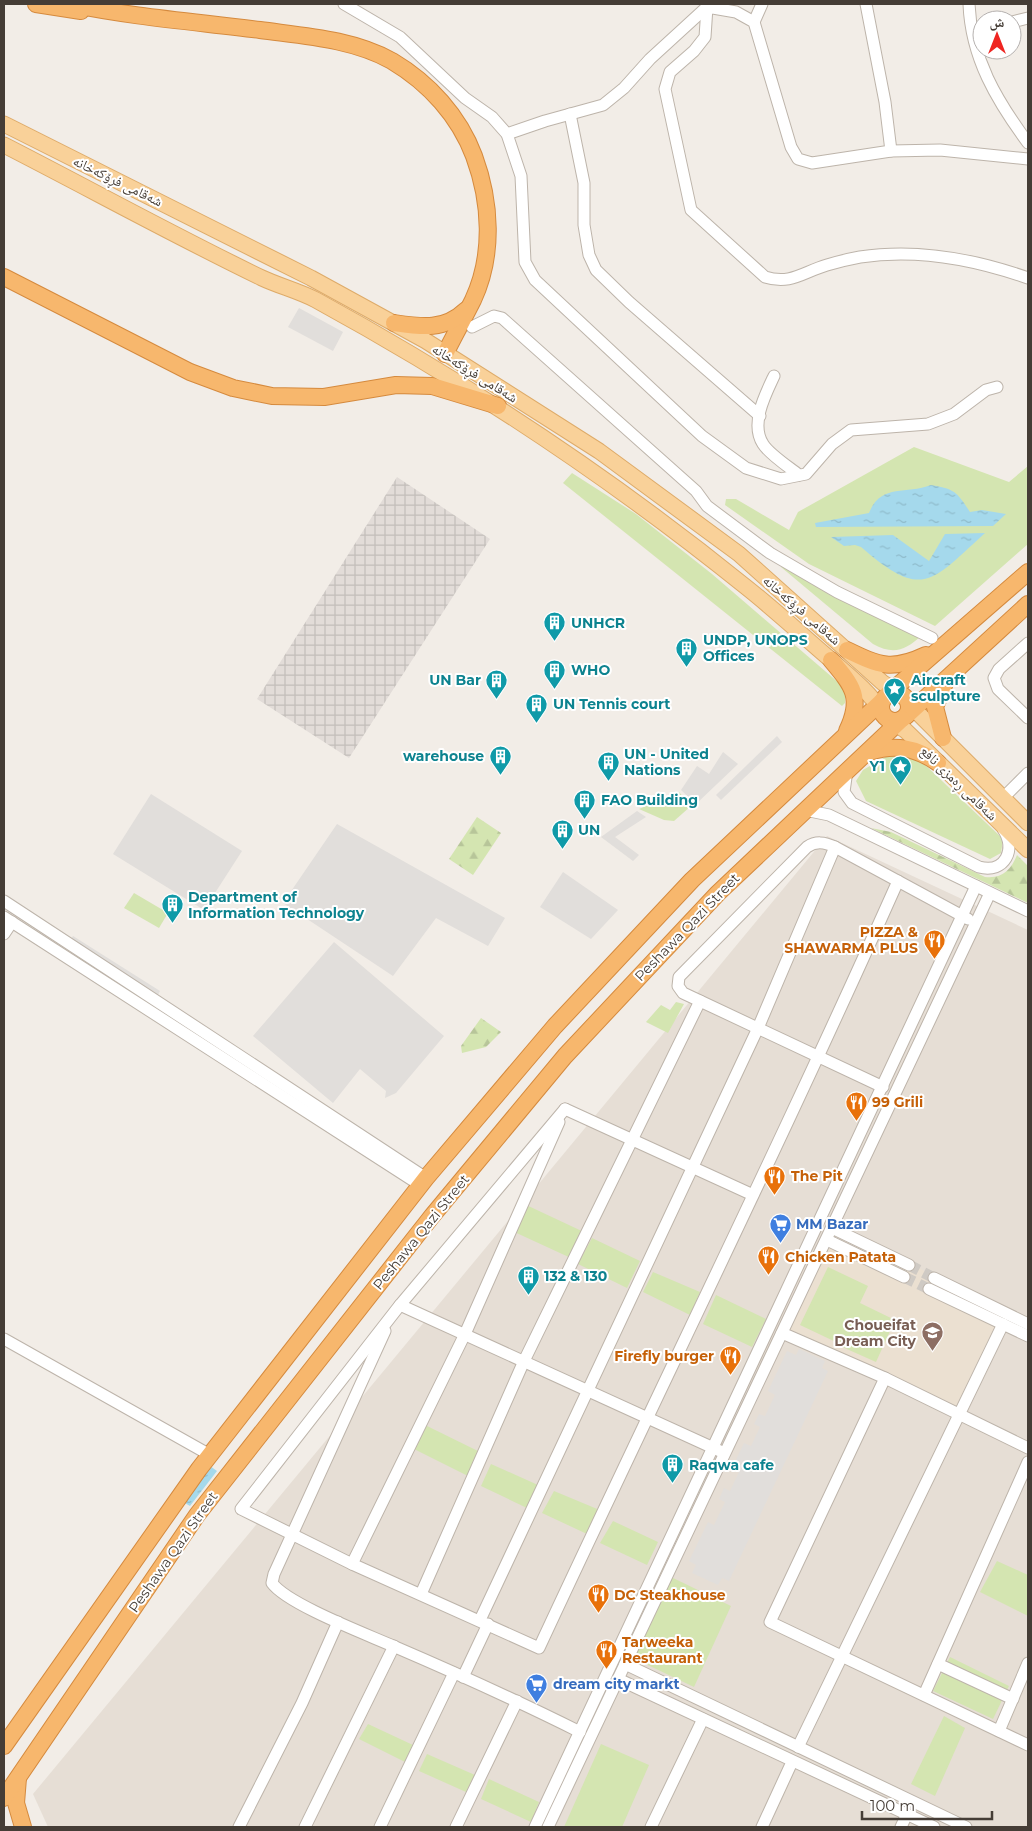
<svg xmlns="http://www.w3.org/2000/svg" width="1032" height="1831" font-family="Montserrat,'Noto Naskh Arabic',sans-serif">
<defs>
<pattern id="industrial-grid" width="8" height="8" patternUnits="userSpaceOnUse" patternTransform="scale(1.25)"><rect width="8" height="8" fill="#e2dcd8"/><path d="M0 4h8M4 0v8" fill="none" stroke="#c3beba"/></pattern>
<pattern id="forest-firs" width="22" height="20" patternUnits="userSpaceOnUse" patternTransform="scale(1.25)"><rect width="22" height="20" fill="#d4e5b1"/><path d="M5 1l3.5 6h-7zM16 11l3.5 6h-7z" fill="#b7c599"/></pattern>
<pattern id="water-ripples" width="26" height="14" patternUnits="userSpaceOnUse" patternTransform="scale(1.25)"><rect width="26" height="14" fill="#a5d9ec"/><path d="M2 4q2-2 4 0t4 0M15 11q2-2 4 0t4 0" fill="none" stroke="#8fbbcb"/></pattern>
</defs>
<rect width="100%" height="100%" fill="#f2ede7"/>
<path fill="#e6ded5" d="M827,836L1028,930V1827H48L33,1794Z"/>
<path fill="url(#industrial-grid)" d="M397,477L490,539L349,758L257,699Z"/>
<path fill="#ebe0d1" d="M827,1240L904,1276L910,1264L935,1276L929,1288L1003,1324L957,1414L782,1333Z"/>
<g fill="#d4e5b1">
<path d="M914,447L1009,482L1028,466V544L935,626L809,564L725,505L726,499H736L789,530L798,512Z"/>
<path d="M572,473L636,514L712,574L839,683L846,692L845,703L842,706L563,483Z"/>
<path d="M786,564L922,635C905,651 893,655 873,644L781,567Z"/>
<path d="M894,752L920,760L1003,839L1001,853L990,859L866,801L856,781L863,770Z"/>
<path d="M679,792L691,806L674,821L664,820L639,809Z"/>
<path d="M134,893L168,913L159,928L124,908Z"/>
<path d="M676,1002L684,1004L668,1033L646,1022L661,1005L670,1010Z"/>
<path d="M522,1203L586,1233L573,1259L510,1230Z"/>
<path d="M592,1238L640,1261L627,1288L578,1264Z"/>
<path d="M828,1267L868,1286L860,1303L895,1320L876,1362L840,1346L844,1336L840,1344L800,1325Z"/>
<path d="M653,1272L700,1292L690,1315L643,1292Z"/>
<path d="M716,1295L766,1319L752,1347L703,1324Z"/>
<path d="M425,1425L480,1452L468,1476L414,1449Z"/>
<path d="M491,1464L538,1485L527,1508L481,1486Z"/>
<path d="M554,1491L602,1511L587,1534L542,1513Z"/>
<path d="M613,1521L658,1542L647,1565L600,1543Z"/>
<path d="M997,1561L1028,1575V1616L980,1592Z"/>
<path d="M671,1577L731,1606L694,1687L633,1658Z"/>
<path d="M950,1657L1009,1686L993,1719L933,1691Z"/>
<path d="M944,1716L965,1728L935,1796L911,1784Z"/>
<path d="M368,1724L413,1745L405,1762L359,1739Z"/>
<path d="M601,1744L649,1765L622,1827H564Z"/>
<path d="M427,1754L475,1775L466,1792L419,1771Z"/>
<path d="M489,1779L539,1802L531,1822L481,1799Z"/>
</g>
<g fill="url(#forest-firs)">
<path d="M477,817L501,833L473,875L449,859Z"/>
<path d="M871,828L891,832L985,877C1002,879 1011,870 1017,855L1028,866V903Z"/>
<path d="M481,1018L501,1032L486,1047L462,1053L461,1046Z"/>
</g>
<g fill="#e1dedb">
<path d="M299,308L343,332L333,351L288,327Z"/>
<path d="M777,736L782,742L721,800L716,795Z"/>
<path d="M723,752L738,764L696,804L681,790L697,766L709,774Z"/>
<path d="M151,794L242,851L204,910L113,854Z"/>
<path d="M637,811L646,817L615,837L639,855L633,861L601,837Z"/>
<path d="M337,824L505,918L488,946L436,918L393,976L283,903Z"/>
<path d="M563,872L618,910L591,939L540,907Z"/>
<path d="M73,936L160,991L157,997L70,941Z"/>
<path d="M334,942L444,1036L396,1093L385,1098L386,1091L360,1069L333,1103L253,1036Z"/>
<path d="M799,1349L825,1361L822,1368L828,1371L729,1581L722,1578L718,1585L692,1573L696,1565L689,1561L708,1522L714,1525L725,1502L719,1499L724,1488L730,1491L739,1472L732,1468L744,1443L751,1446L760,1427L754,1424L759,1414L765,1416L775,1395L768,1391L787,1351L796,1355Z"/>
</g>
<g fill="url(#water-ripples)">
<path d="M931,485C955,489 957,492 970,512L982,510L1006,514L993,526L816,527L815,523L869,513C881,483 905,495 931,485Z"/>
<path d="M985,533C931,582 923,601 861,547L855,545L844,546L831,537L893,535L929,561L945,534Z"/>
<path d="M210,1466L217,1471L190,1506L183,1502Z"/>
</g>
<g fill="none" stroke-linecap="round" stroke-linejoin="round">
<g stroke="#cfcac4" stroke-width="11" stroke-dasharray="11 5.5" stroke-linecap="butt">
<path d="M909,1265L934,1278"/>
<path d="M904,1277L929,1289"/>
</g>
<defs>
<g id="minor">
<path d="M344,4L400,37L465,98L492,117L507,134L521,176L525,262L535,280L702,436L746,468L781,479L806,474L832,444L851,430L928,424L954,414L986,390L997,387"/>
<path d="M866,4L885,102L891,151"/>
<path d="M969,4C971,58 997,101 1028,143"/>
<path d="M754,22L762,4"/>
<path d="M1012,22L1028,18"/>
<path d="M570,114L584,183V225L589,255L596,270L629,302L760,416"/>
<path d="M507,134L545,121L603,105L624,88L650,59L709,5"/>
<path d="M1028,159L940,150L891,151L812,163L798,159L791,147L754,22L736,12L707,7L705,37L694,51L670,72L665,89L691,210L765,277C791,285 803,272 827,265C837,262 849,259 860,257C917,248 974,259 1028,278"/>
<path d="M472,327L494,316L502,318L696,491L707,506L770,553L837,592L932,638"/>
<path d="M774,376C765,395 750,424 763,444C769,454 789,467 799,475"/>
<path d="M1028,643L999,669L994,678L998,689L1028,718"/>
<path d="M847,770L844,792L852,803L979,867C1005,874 1017,849 1003,829"/>
<path d="M1003,798L1028,773"/>
<path d="M805,810L829,815L1028,911"/>
<path d="M4,901L426,1178"/>
<path d="M4,917L420,1185"/>
<path d="M4,934L12,922"/>
<path d="M883,1087L683,993L678,986L679,977L807,847C816,841 824,842 835,847L968,919"/>
<path d="M565,1109L400,1305L241,1509L352,1564L539,1648C658,1392 783,1139 898,881"/>
<path d="M565,1109L753,1195"/>
<path d="M832,1228L909,1265"/>
<path d="M827,1240L904,1277"/>
<path d="M934,1278L1028,1324"/>
<path d="M929,1289L1028,1336"/>
<path d="M400,1305L720,1451"/>
<path d="M385,1331L274,1574L272,1583C287,1604 366,1634 393,1646C456,1673 518,1701 580,1732"/>
<path d="M782,1333L885,1378L1028,1448"/>
<path d="M4,1339L210,1455"/>
<path d="M885,1378L770,1622L1028,1745"/>
<path d="M352,1564L465,1334L559,1122"/>
<path d="M421,1594L524,1361L700,1001"/>
<path d="M480,1620L758,1028L835,847"/>
<path d="M625,1664L966,1827"/>
<path d="M938,1664L1013,1699"/>
<path d="M463,1677L488,1624"/>
<path d="M618,1679L934,1827"/>
<path d="M924,1695L1028,1462"/>
<path d="M999,1731L1028,1663"/>
<path d="M798,1747L1003,1324"/>
<path d="M239,1827L302,1703L338,1622"/>
<path d="M305,1827L394,1646"/>
<path d="M380,1827L454,1673"/>
<path d="M456,1827L517,1701"/>
<path d="M535,1827L976,886"/>
<path d="M548,1827L990,893"/>
<path d="M651,1827L703,1719"/>
<path d="M762,1827L792,1762"/>
<path d="M901,1827L907,1814"/>
</g>
<g id="major">
<path d="M4,124L311,278L426,341L599,451L739,554L883,683L900,693"/>
<path d="M4,145C90,189 175,236 262,278C279,286 299,291 316,300C468,383 611,478 746,587C775,610 802,635 830,659C848,675 869,691 882,712"/>
<path d="M907,699L919,714L1028,823"/>
<path d="M887,719L905,730L1028,850"/>
</g>
<g id="highway">
<path d="M36,4L81,11"/>
<path d="M70,4C132,17 197,22 260,30C304,36 353,39 392,61C429,83 459,116 474,156C491,202 494,255 473,300C464,318 454,336 445,354"/>
<path d="M4,277L190,372L233,388L272,396L324,397L396,385L432,386L498,406"/>
<path d="M394,323C421,327 444,331 466,310"/>
<path d="M847,650C880,666 892,671 926,655"/>
<path d="M831,660C853,686 863,698 847,731"/>
<circle cx="895" cy="707" r="14"/>
<path d="M888,694L1028,572"/>
<path d="M906,716L1028,604"/>
<path d="M943,738L935,707L945,683"/>
<path d="M869,752C895,744 915,747 938,763"/>
<path d="M4,1746L199,1469L426,1178L555,1026L692,880L882,701"/>
<path d="M18,1778L16,1803L23,1827"/>
<path d="M4,1798L197,1515L432,1216L565,1056L718,893L902,719"/>
</g>
</defs>
<use href="#minor" stroke="#bdb4aa" stroke-width="13"/>
<use href="#major" stroke="#deab69" stroke-width="17"/>
<use href="#highway" stroke="#d58a3e" stroke-width="18"/>
<use href="#minor" stroke="#fff" stroke-width="11"/>
<use href="#major" stroke="#f9d199" stroke-width="15"/>
<use href="#highway" stroke="#f7b76d" stroke-width="16"/>
</g>
<defs>
<symbol id="building-pin" viewBox="-11 -11 22 30"><path d="M0 17L-7.5 6A9.5 9.5 0 1 1 7.5 6Z" fill="#0f9aa8" stroke="#fff"/><path d="M-4-6H4V6H1V3H-1V6H-4ZM-2.5-4.3h1.7v1.8h-1.7ZM.8-4.3h1.7v1.8H.8ZM-2.5-1h1.7V.8h-1.7ZM.8-1h1.7V.8H.8Z" fill="#fff"/></symbol>
<symbol id="sight-pin" viewBox="-11 -11 22 30"><path d="M0 17L-7.5 6A9.5 9.5 0 1 1 7.5 6Z" fill="#0f9aa8" stroke="#fff"/><path d="M0-6L1.8-2.2L6-1.7L2.9 1.2L3.7 5.4L0 3.3L-3.7 5.4L-2.9 1.2L-6-1.7L-1.8-2.2Z" fill="#fff"/></symbol>
<symbol id="restaurant-pin" viewBox="-11 -11 22 30"><path d="M0 17L-7.5 6A9.5 9.5 0 1 1 7.5 6Z" fill="#e8710a" stroke="#fff"/><path d="M-5-6h1v4h1v-4h1v4h1v-4h1v5L-1.5 .5V6h-2V.5L-5-1ZM5-6V6H3V1.5H1.5Q1.5-4 5-6Z" fill="#fff"/></symbol>
<symbol id="supermarket-pin" viewBox="-11 -11 22 30"><path d="M0 17L-7.5 6A9.5 9.5 0 1 1 7.5 6Z" fill="#3f7fe0" stroke="#fff"/><path d="M-6-5.5h2.5l.6 2H6L4.5 2H-2.5L-4.4-4H-6ZM-1.5 3.2a1.3 1.3 0 1 0 .1 0ZM3 3.2a1.3 1.3 0 1 0 .1 0Z" fill="#fff"/></symbol>
<symbol id="school-pin" viewBox="-11 -11 22 30"><path d="M0 17L-7.5 6A9.5 9.5 0 1 1 7.5 6Z" fill="#8d6e63" stroke="#fff"/><path d="M0-5L7-2L0 1L-7-2ZM-4 1L0 2.5L4 1V4Q0 6-4 4Z" fill="#fff"/></symbol>
</defs>
<g fill-rule="evenodd">
<use href="#building-pin" x="542" y="610" width="25" height="34"/>
<use href="#building-pin" x="674" y="636" width="25" height="34"/>
<use href="#building-pin" x="542" y="658" width="25" height="34"/>
<use href="#building-pin" x="484" y="668" width="25" height="34"/>
<use href="#sight-pin" x="882" y="676" width="25" height="34"/>
<use href="#building-pin" x="524" y="692" width="25" height="34"/>
<use href="#building-pin" x="488" y="744" width="25" height="34"/>
<use href="#building-pin" x="596" y="750" width="25" height="34"/>
<use href="#sight-pin" x="888" y="754" width="25" height="34"/>
<use href="#building-pin" x="572" y="788" width="25" height="34"/>
<use href="#building-pin" x="550" y="818" width="25" height="34"/>
<use href="#building-pin" x="160" y="892" width="25" height="34"/>
<use href="#restaurant-pin" x="922" y="928" width="25" height="34"/>
<use href="#restaurant-pin" x="844" y="1090" width="25" height="34"/>
<use href="#restaurant-pin" x="762" y="1164" width="25" height="34"/>
<use href="#supermarket-pin" x="768" y="1212" width="25" height="34"/>
<use href="#restaurant-pin" x="756" y="1244" width="25" height="34"/>
<use href="#building-pin" x="516" y="1264" width="25" height="34"/>
<use href="#school-pin" x="920" y="1320" width="25" height="34"/>
<use href="#restaurant-pin" x="718" y="1344" width="25" height="34"/>
<use href="#building-pin" x="660" y="1452" width="25" height="34"/>
<use href="#restaurant-pin" x="586" y="1582" width="25" height="34"/>
<use href="#restaurant-pin" x="594" y="1638" width="25" height="34"/>
<use href="#supermarket-pin" x="524" y="1672" width="25" height="34"/>
</g>
<g text-anchor="middle" dominant-baseline="central" stroke-width="4" stroke-linejoin="round" paint-order="stroke">
<g font-size="14" fill="#453d36" stroke="#fff">
<text transform="translate(118 181) rotate(26)">شەقامی فڕۆکەخانە</text>
<text transform="translate(475 373) rotate(32)">شەقامی فڕۆکەخانە</text>
<text transform="translate(802 610) rotate(41)">شەقامی فڕۆکەخانە</text>
<text transform="translate(959 783) rotate(44)">شەقامی ڕەمزی نافع</text>
<text transform="translate(687 927) rotate(-46)">Peshawa Qazi Street</text>
<text transform="translate(421 1232) rotate(-51)">Peshawa Qazi Street</text>
<text transform="translate(173 1552) rotate(-55)">Peshawa Qazi Street</text>
</g>
<g font-size="14" font-weight="bold" fill="#0d838f" stroke="#fff" text-anchor="start">
<text x="571" y="623">UNHCR</text>
<text x="703" y="640">UNDP, UNOPS<tspan x="703" dy="16">Offices</tspan></text>
<text x="571" y="670">WHO</text>
<text x="481" y="680" text-anchor="end">UN Bar</text>
<text x="911" y="680">Aircraft<tspan x="911" dy="16">sculpture</tspan></text>
<text x="553" y="704">UN Tennis court</text>
<text x="624" y="754">UN - United<tspan x="624" dy="16">Nations</tspan></text>
<text x="484" y="756" text-anchor="end">warehouse</text>
<text x="885" y="766" text-anchor="end">Y1</text>
<text x="601" y="800">FAO Building</text>
<text x="578" y="830">UN</text>
<text x="188" y="897">Department of<tspan x="188" dy="16">Information Technology</tspan></text>
<text x="544" y="1276">132 &amp; 130</text>
<text x="689" y="1465">Raqwa cafe</text>
</g>
<g font-size="14" font-weight="bold" fill="#c56008" stroke="#fff" text-anchor="start">
<text x="918" y="932" text-anchor="end">PIZZA &amp;<tspan x="918" dy="16">SHAWARMA PLUS</tspan></text>
<text x="872" y="1102">99 Grili</text>
<text x="791" y="1176">The Pit</text>
<text x="785" y="1257">Chicken Patata</text>
<text x="714" y="1356" text-anchor="end">Firefly burger</text>
<text x="614" y="1595">DC Steakhouse</text>
<text x="622" y="1642">Tarweeka<tspan x="622" dy="16">Restaurant</tspan></text>
</g>
<g font-size="14" font-weight="bold" fill="#366cbe" stroke="#fff" text-anchor="start">
<text x="796" y="1224">MM Bazar</text>
<text x="553" y="1684">dream city markt</text>
</g>
<g font-size="14" font-weight="bold" fill="#785e54" stroke="#fff" text-anchor="end">
<text x="916" y="1325">Choueifat<tspan x="916" dy="16">Dream City</tspan></text>
</g>
</g>
<rect width="1032" height="1831" fill="none" stroke="#453d36" stroke-width="10"/>
<g transform="translate(997 35)"><circle r="24" fill="#ffffff" stroke="#b5b1af"/>
<path d="M0-4L9 19L0 12L-9 19Z" fill="#ef2521"/>
<text y="-8" font-size="14" font-weight="bold" text-anchor="middle" fill="#453d36">ش</text>
</g>
<path d="M862 1811v8h130v-8" fill="none" stroke="#453d36" stroke-width="2.5"/>
<text x="870" y="1811" font-size="15" fill="#453d36" stroke="#ffffff" stroke-width="4" paint-order="stroke">100 m</text>
</svg>
